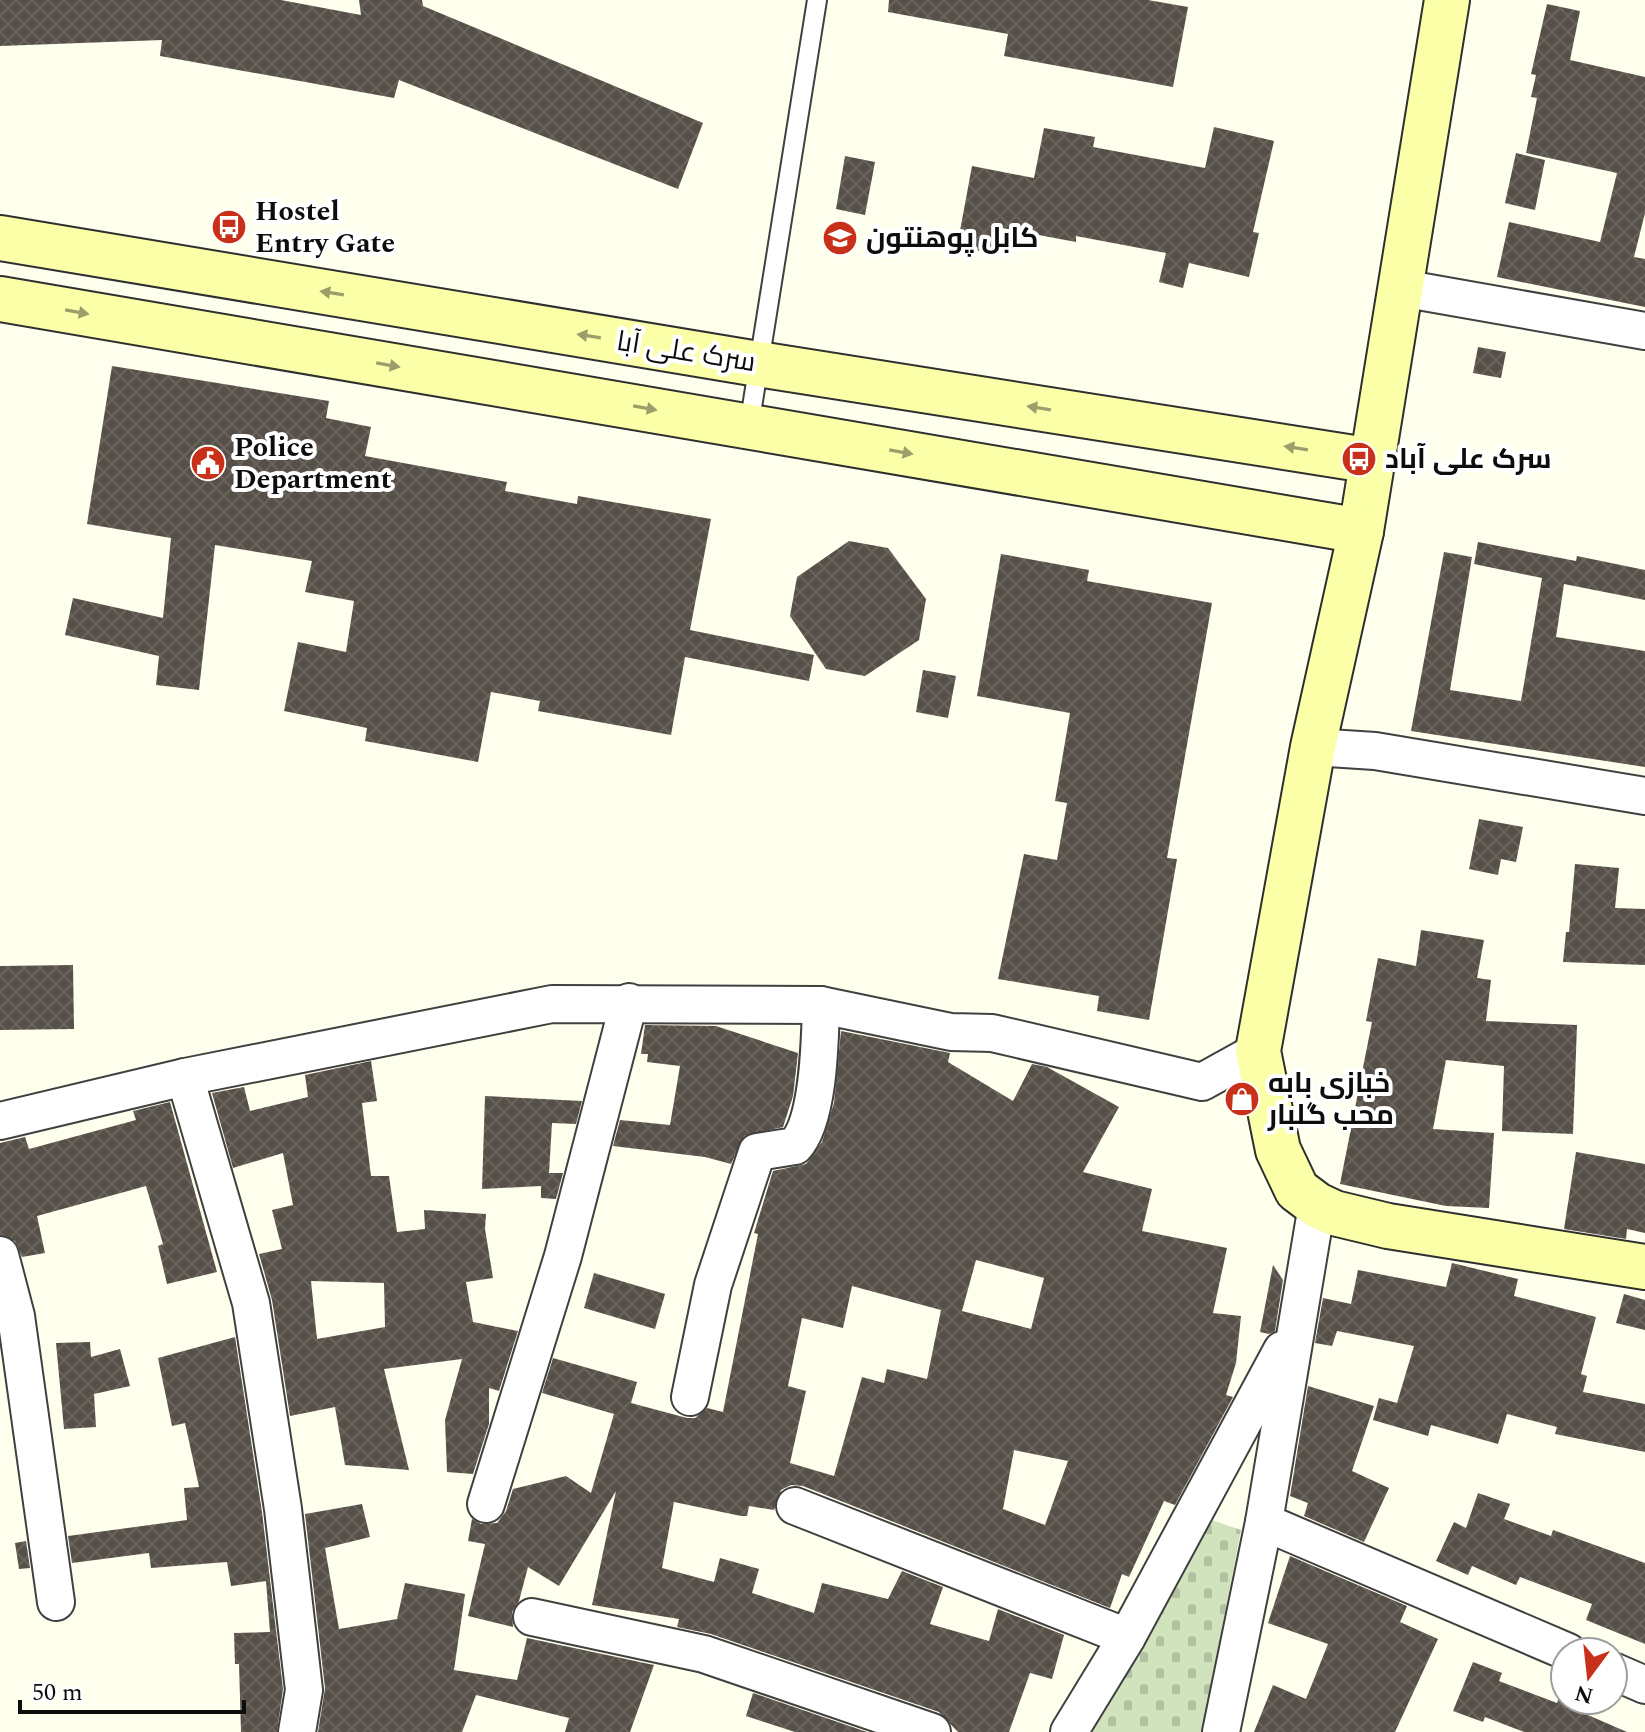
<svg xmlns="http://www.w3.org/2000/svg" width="1645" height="1732" font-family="Spectral,Cairo,serif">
<defs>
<pattern id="cemetery-stones" width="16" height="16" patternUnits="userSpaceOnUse" patternTransform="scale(2)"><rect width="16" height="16" fill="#d0e3bc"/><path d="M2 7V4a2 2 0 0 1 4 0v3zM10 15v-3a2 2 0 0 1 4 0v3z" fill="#b1c2a0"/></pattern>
<pattern id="building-cross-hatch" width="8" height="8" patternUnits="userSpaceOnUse" patternTransform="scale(2)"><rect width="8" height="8" fill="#575048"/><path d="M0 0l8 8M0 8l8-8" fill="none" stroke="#6a645e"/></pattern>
</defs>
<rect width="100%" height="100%" fill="#ffffed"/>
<path fill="url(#cemetery-stones)" d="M1197,1515L1241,1530L1202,1732H1070Z"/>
<g fill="url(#building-cross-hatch)" fill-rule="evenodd">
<path d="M0,0H281L361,15L359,0H422L423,6L703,123L678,189L399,80L394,98L160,56L162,40L0,46Z"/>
<path d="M889,0H1148L1188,7L1173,87L1004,56L1008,34L888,12Z"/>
<path d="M1547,4L1580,11L1570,60L1645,77V213L1634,257L1645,259V307L1497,277L1509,222L1600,242L1617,173L1526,153L1537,98L1531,97L1536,75L1531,74Z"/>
<path d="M1214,127L1274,141L1253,232L1259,233L1249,277L1189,263L1183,288L1159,282L1166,253L1076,236V242L1002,228L997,254L957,247L972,166L1034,178L1044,128L1095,137L1093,147L1205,168Z"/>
<path d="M1516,153L1545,160L1535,210L1505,203Z"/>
<path d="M845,156L875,162L865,215L836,209Z"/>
<path d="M1478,347L1506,352L1501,378L1473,373Z"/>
<path d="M112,366L329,401L326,418L371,427L365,456L507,482L505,491L577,504L578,496L711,519L690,630L814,655L809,681L685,657L671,735L538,711L540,701L491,692L478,762L365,741L367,728L284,711L298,642L346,652L354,601L305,592L312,561L215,545L199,690L156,685L159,656L65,635L73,598L163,618L171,538L87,524Z"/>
<path d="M849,541L888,548L926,599L919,640L865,676L826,669L790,616L797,577Z"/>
<path d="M1478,542L1576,561L1577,556L1645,570V600L1564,584L1556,637L1645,651V767L1411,731L1444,552L1472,557L1450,690L1521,701L1542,578L1474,564Z"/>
<path d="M1001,554L1089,570L1087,581L1212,603L1167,858L1177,859L1149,1020L1097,1011L1099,996L998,979L1024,854L1057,860L1067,803L1055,801L1070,713L977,696Z"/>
<path d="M923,670L956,676L948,718L916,712Z"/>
<path d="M1479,819L1523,827L1516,862L1501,859L1498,875L1469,869Z"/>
<path d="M1575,864L1619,868L1615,908L1645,909V965L1563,962L1566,932H1569Z"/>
<path d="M1421,930L1484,940L1477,978L1491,980L1486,1021L1577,1025L1573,1134L1502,1131L1504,1066L1446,1060L1433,1129L1494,1133L1489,1208L1446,1206L1340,1184L1372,1022L1366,1021L1378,958L1416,966Z"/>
<path d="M73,965L74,1029L0,1030V966Z"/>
<path d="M645,1025L716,1026L798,1053L793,1096L783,1127L744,1136L731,1164L705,1157L613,1146L620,1120L670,1125L680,1066L647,1062L648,1054H641Z"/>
<path d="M841,1031L950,1053L948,1062L1013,1101L1032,1064L1047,1067L1119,1107L1083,1172L1152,1189L1142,1231L1227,1248L1213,1313L1241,1316L1236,1363L1226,1395L1233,1397L1175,1505L1164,1501L1129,1577L1122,1574L1110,1608L803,1486L791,1485L781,1490L774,1510L749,1506L747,1516H741L674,1502L662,1568L714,1582L720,1558L759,1569L752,1593L814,1613L822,1583L888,1599L902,1571L943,1587L930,1624L989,1641L998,1609L1064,1635L1052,1679L1030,1673L1009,1732H958L939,1712L711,1634L677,1627L679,1619L592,1605L616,1491L559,1586L528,1567L519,1601L512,1612L513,1627L468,1616L485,1544L468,1541L472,1519L481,1524L497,1523L506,1511L513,1489L566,1476L591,1493L614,1414L542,1393L553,1358L637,1382L631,1403L687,1418H695L707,1408L723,1412L758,1234L754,1233L772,1174L773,1171L806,1164L822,1142L834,1103ZM976,1260L1044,1278L1031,1329L962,1311ZM852,1286L941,1310L927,1379L887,1369L884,1383L862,1377L834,1476L790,1463L806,1391L788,1386L802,1318L843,1328ZM1014,1450L1068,1461L1045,1525L1003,1509Z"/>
<path d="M371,1061L377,1101L362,1103L371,1176H389L397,1232L425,1229L424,1210L486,1214L485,1229L493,1278L466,1282L473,1322L518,1331L499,1391L489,1388V1424L473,1474L447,1472L445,1420L462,1359L384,1369L409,1470L345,1465L335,1407L290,1416L272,1300L259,1254L282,1249L272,1210L293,1205L283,1153L233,1168L212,1093L244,1087L250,1111L308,1097L305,1075ZM311,1281L384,1283L385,1327L317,1339Z"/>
<path d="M485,1096L582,1101L576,1124L552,1123L549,1173H563L556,1199L541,1198V1186L482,1189Z"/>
<path d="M170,1102L217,1272L167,1284L158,1246L163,1244L146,1186L37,1216L45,1253L22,1257L15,1241L0,1235V1143L25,1137L29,1149L136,1120L133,1111Z"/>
<path d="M1576,1152L1645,1164V1233L1627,1229L1626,1239L1564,1229Z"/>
<path d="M1452,1263L1518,1279L1514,1296L1596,1317L1581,1374L1587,1376L1583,1392L1645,1404V1452L1555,1434L1557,1427L1507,1414L1498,1444L1431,1425L1428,1436L1373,1420L1379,1398L1397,1403L1414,1346L1337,1331L1332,1346L1315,1343L1323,1298L1351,1304L1358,1270L1446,1287Z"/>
<path d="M1273,1265L1283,1280L1275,1331L1269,1334L1260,1332Z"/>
<path d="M594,1273L665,1294L655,1329L584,1308Z"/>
<path d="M1624,1294L1645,1300V1330L1616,1323Z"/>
<path d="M235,1337L262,1512L283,1689L277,1732H241L239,1664H235L234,1633L270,1632L266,1581L231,1586L227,1562L151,1568L149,1553L72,1563L68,1536L187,1520L184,1488L199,1487L185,1423L172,1426L158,1358Z"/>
<path d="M90,1342L91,1357L120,1349L130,1386L94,1394L96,1427L64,1429L56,1343Z"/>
<path d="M1308,1386L1374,1406L1352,1471L1389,1488L1364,1542L1304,1516L1308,1503L1290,1496Z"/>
<path d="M1478,1493L1510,1504L1504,1519L1551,1536L1553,1530L1645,1563V1644L1586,1620L1592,1604L1520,1577L1516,1585L1472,1566L1468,1575L1436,1561L1454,1522L1466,1528Z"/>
<path d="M362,1504L370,1537L325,1548L339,1629L397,1619L405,1583L465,1594L454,1670L517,1680L527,1638L654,1665L630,1732H565L569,1718L476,1695L462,1732H318L325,1688L305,1514Z"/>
<path d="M26,1541L30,1568L19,1569L15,1543Z"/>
<path d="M1290,1556L1407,1606L1400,1622L1438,1639L1395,1732H1254L1273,1685L1306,1699L1328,1644L1268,1623Z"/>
<path d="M1473,1662L1502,1673L1499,1681L1557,1703L1558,1700H1585L1581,1712L1627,1732H1524L1485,1717L1483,1722L1453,1711Z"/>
<path d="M753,1693L867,1732H795L746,1716Z"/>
</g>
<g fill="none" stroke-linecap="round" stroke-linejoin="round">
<defs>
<path id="lane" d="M749,426L817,0"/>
<g id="street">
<path d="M1401,288L1645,331"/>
<path d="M1313,747L1375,751L1645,796"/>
<path d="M185,1077L251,1303L283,1509L304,1690L297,1732"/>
<path d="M0,1121L185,1077L552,1004L821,1005L951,1032L992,1033L1202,1082L1258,1051"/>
<path d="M0,1255L16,1316L56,1602"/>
<path d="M690,1397L713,1285L757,1152L795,1146C819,1121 820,1040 821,1005"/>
<path d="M486,1504L563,1256L629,1002"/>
<path d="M795,1506L1127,1637"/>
<path d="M1264,1522L1568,1652"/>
<path d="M532,1617L704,1654L932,1732"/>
<path d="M1613,1671L1645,1685"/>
<path d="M1069,1732L1127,1637L1282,1350"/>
<path d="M1221,1732L1264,1522L1317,1205"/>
</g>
<g id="secondary">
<path d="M1447,0L1361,531L1313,747L1258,1051L1278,1150L1297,1190L1317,1205L1334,1213L1388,1226L1645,1267"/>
<path d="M0,238L758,364L1373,461"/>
<path d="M0,299L1361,531"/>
</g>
</defs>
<use href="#lane" stroke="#404040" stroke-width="22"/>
<use href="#street" stroke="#404040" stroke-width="40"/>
<use href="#secondary" stroke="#2f2f2f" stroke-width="48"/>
<use href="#lane" stroke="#fff" stroke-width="18"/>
<use href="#street" stroke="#fff" stroke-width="36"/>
<use href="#secondary" stroke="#faffa8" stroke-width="44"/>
</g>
<defs><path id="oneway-solid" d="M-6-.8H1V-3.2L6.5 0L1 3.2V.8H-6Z" transform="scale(2)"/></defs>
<g fill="#9b9e6a">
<use href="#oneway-solid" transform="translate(332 293) rotate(-171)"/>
<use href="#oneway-solid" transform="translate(77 312) rotate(10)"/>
<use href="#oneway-solid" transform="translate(589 336) rotate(-171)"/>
<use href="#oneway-solid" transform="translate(388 365) rotate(10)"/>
<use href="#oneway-solid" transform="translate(645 408) rotate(10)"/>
<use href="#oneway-solid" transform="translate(1039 408) rotate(-171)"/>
<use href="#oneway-solid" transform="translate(1296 448) rotate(-171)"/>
<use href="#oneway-solid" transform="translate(901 452) rotate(10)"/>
</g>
<defs>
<symbol id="bus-disc" viewBox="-11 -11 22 22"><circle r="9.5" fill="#c8301a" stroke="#fff"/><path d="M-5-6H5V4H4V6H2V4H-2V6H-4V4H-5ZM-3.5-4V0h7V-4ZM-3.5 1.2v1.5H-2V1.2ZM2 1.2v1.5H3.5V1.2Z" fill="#fff"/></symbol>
<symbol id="university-disc" viewBox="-11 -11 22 22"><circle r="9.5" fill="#c8301a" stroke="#fff"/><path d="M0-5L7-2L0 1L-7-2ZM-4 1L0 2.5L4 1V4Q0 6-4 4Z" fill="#fff"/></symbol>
<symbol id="civic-disc" viewBox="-11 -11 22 22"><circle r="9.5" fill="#c8301a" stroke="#fff"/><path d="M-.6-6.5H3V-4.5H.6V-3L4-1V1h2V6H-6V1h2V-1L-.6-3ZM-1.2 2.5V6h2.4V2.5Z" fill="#fff"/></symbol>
<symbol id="shop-disc" viewBox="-11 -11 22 22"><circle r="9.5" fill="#c8301a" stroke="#fff"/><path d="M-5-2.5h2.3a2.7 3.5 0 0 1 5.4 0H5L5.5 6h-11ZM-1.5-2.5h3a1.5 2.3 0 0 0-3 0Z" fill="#fff"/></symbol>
</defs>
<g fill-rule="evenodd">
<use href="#bus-disc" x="209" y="207" width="40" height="40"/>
<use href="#university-disc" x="820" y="218" width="40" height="40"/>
<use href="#bus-disc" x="1339" y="439" width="40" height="40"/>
<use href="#civic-disc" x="188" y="443" width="40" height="40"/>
<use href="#shop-disc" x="1222" y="1079" width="40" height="40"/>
</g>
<g text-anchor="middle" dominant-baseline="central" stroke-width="8" stroke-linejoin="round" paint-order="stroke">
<g font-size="28" font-weight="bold" fill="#0d0d0d" stroke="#fff" text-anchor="start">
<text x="255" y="211">Hostel<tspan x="255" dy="32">Entry Gate</tspan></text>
<text x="866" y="238">کابل پوهنتون</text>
<text x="234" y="447">Police<tspan x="234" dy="32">Department</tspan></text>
<text x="1385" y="459">سرک علی آباد</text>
<text x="1268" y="1083">خبازی بابه<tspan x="1268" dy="32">محب گلبار</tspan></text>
</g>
<g font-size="28" fill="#0d0d0d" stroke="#fff">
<text transform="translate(686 352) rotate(9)">سرک علی آبا</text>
</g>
</g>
<g transform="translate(1589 1676) rotate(195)"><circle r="38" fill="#ffffff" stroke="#9e9e9e" stroke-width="2"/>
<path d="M0-6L14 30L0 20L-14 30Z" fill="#c8301a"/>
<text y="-12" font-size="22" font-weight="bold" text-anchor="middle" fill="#0d0d0d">N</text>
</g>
<path d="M20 1700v12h224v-12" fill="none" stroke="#0d0d0d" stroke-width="4"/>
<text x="32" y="1700" font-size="24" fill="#0d0d0d" stroke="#ffffff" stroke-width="6" paint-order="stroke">50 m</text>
</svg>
